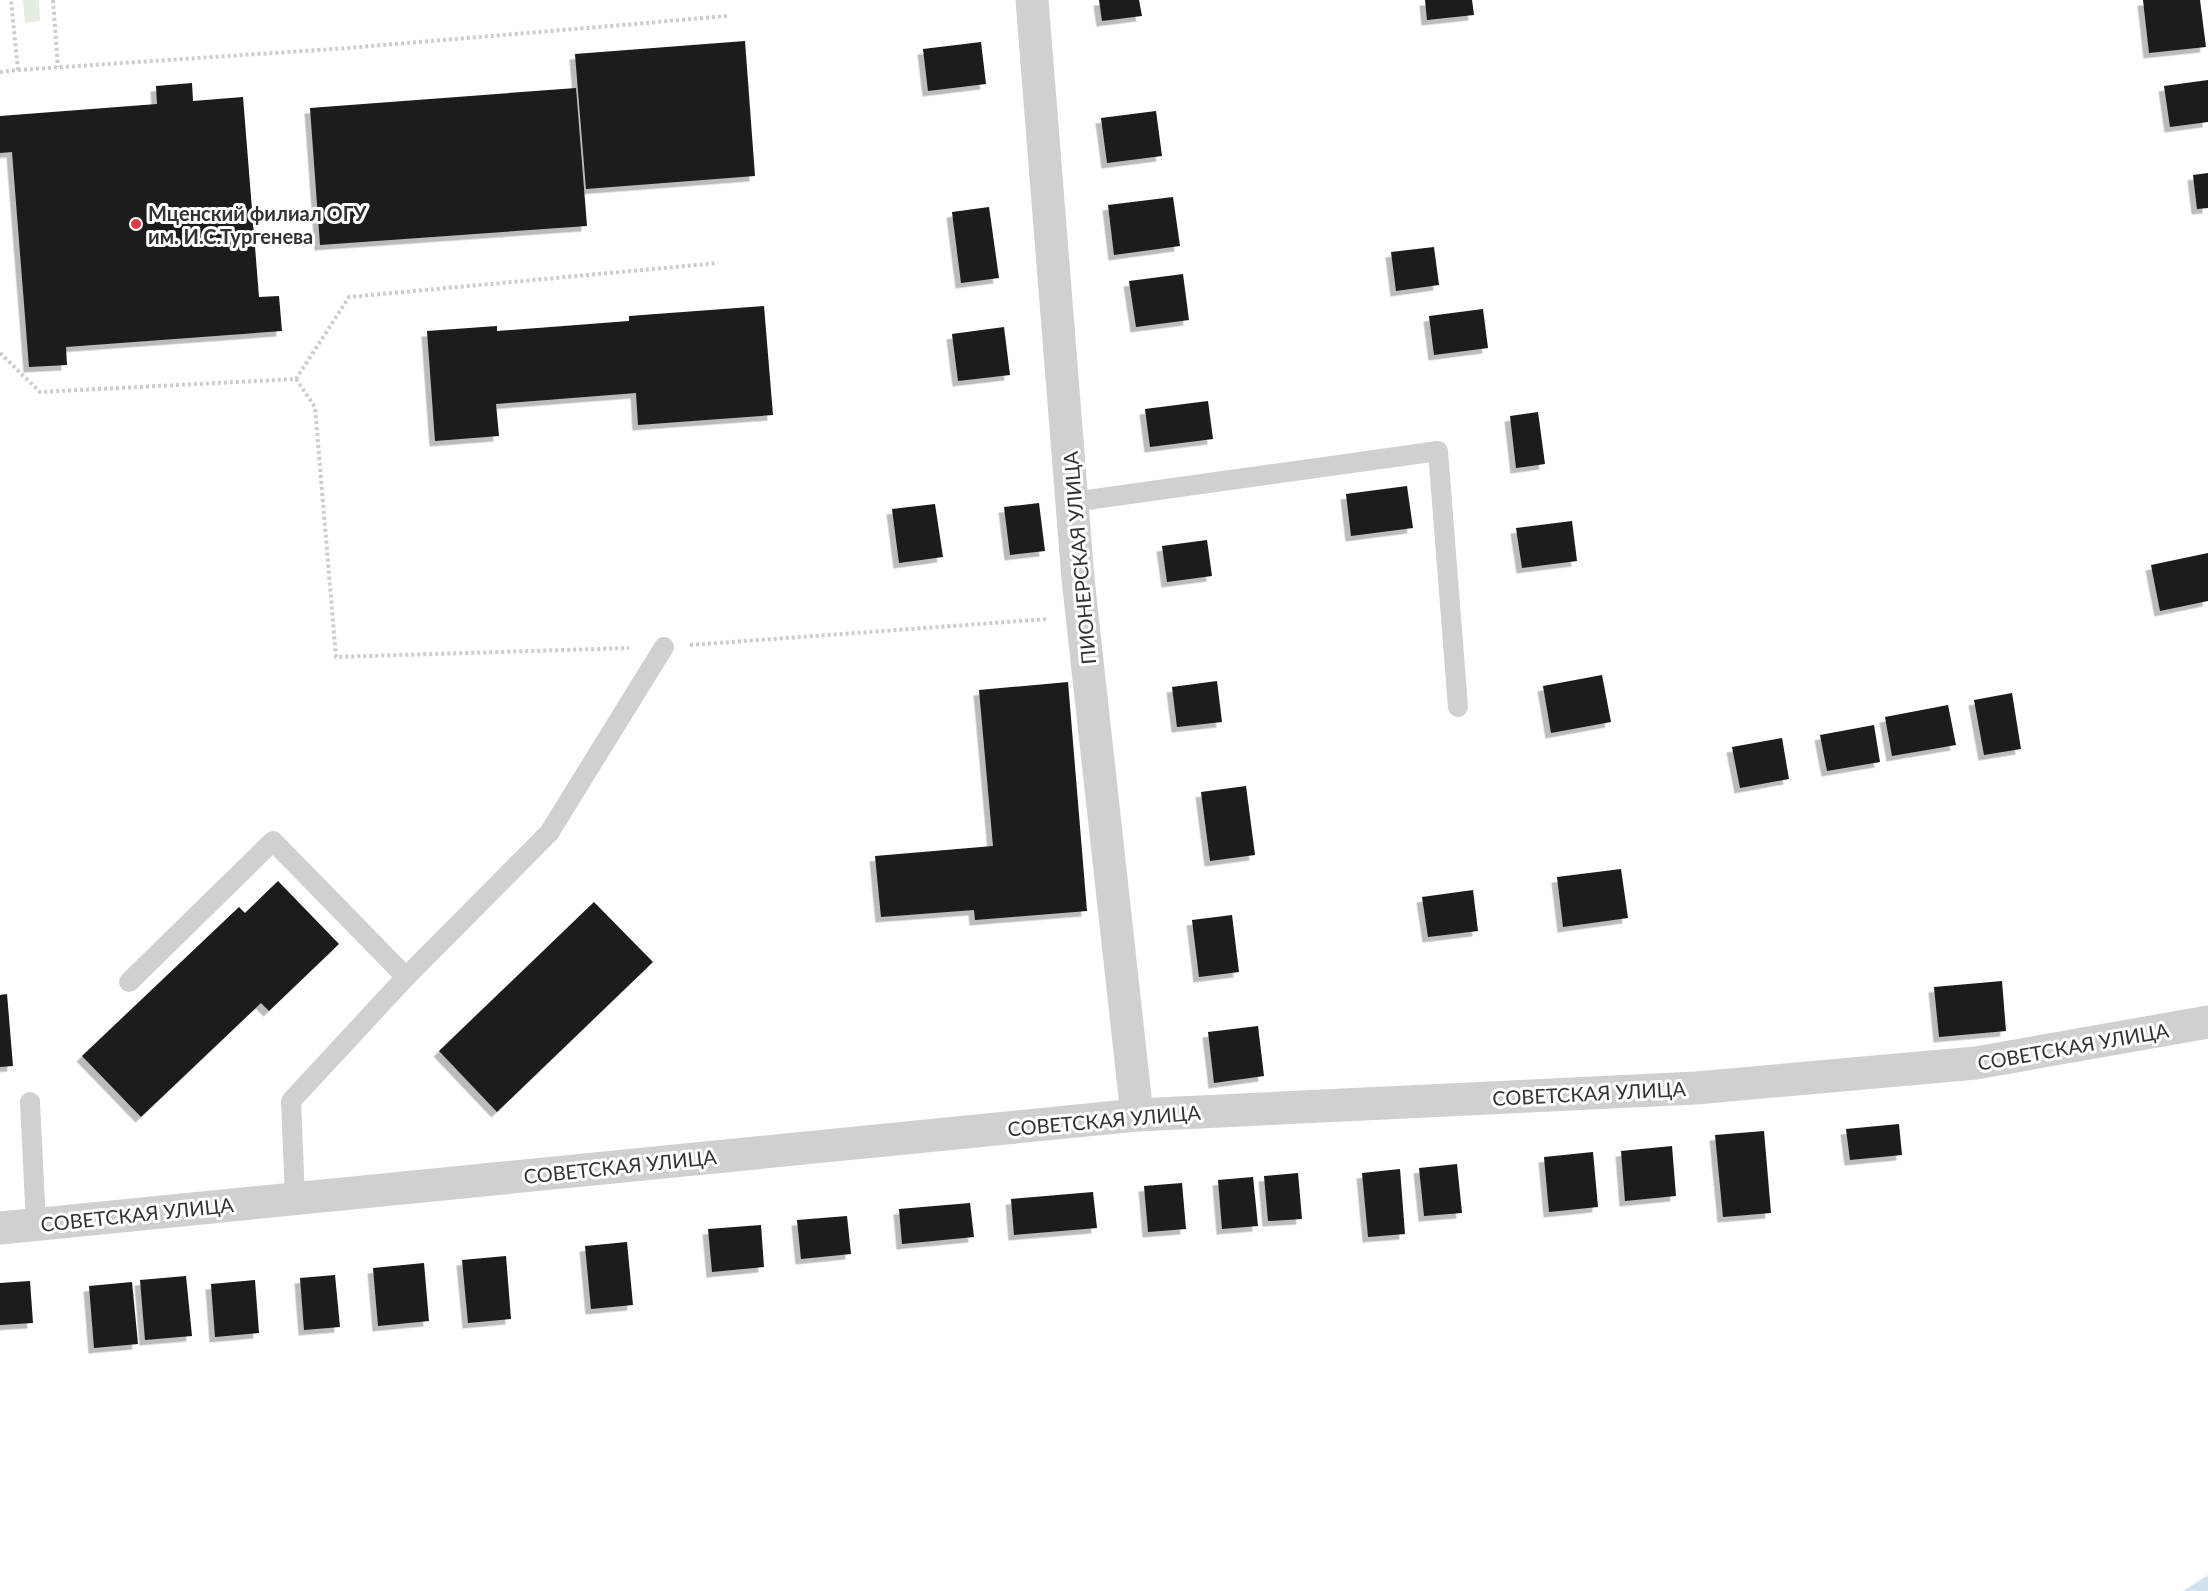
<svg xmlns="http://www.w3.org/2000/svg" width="2208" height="1591" font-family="Lato,sans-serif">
<defs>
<filter id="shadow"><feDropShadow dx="-5.5" dy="5.5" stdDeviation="0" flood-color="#0004"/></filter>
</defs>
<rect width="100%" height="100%" fill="#fff"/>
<path fill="#e6ecdf" d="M23,0H39L40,21L25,23Z"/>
<path fill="#cfe2ee" d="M2208,1575V1591H2183Z"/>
<g fill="#1a1a1a" filter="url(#shadow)">
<path d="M1099,0H1139L1142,16L1102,21Z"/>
<path d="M1425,0H1472L1474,15L1427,20Z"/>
<path d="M2143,0H2200L2206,47L2149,53Z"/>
<path d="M745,41L755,176L586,189L575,54Z"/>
<path d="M981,42L986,84L928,91L923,49Z"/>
<path d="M2208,80V122L2170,127L2164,86Z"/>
<path d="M192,83L193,101L243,97L259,297L279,296L282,331L66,347L67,365L29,367L12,152L0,153V116L157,104L156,86Z"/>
<path d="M576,88L587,226L320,245L310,108Z"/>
<path d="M1156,111L1162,156L1107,163L1101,118Z"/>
<path d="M2208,173V208L2197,209L2193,175Z"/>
<path d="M1173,197L1180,246L1114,255L1108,205Z"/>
<path d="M989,207L999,278L961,283L952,212Z"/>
<path d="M1434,247L1439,285L1396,291L1391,252Z"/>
<path d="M1183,274L1189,320L1136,327L1129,281Z"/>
<path d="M764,306L773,415L638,425L636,393L496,404L499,436L435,441L427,331L497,326V331L629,321V316Z"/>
<path d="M1483,309L1488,348L1434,355L1429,316Z"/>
<path d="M1004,327L1010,375L958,381L952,334Z"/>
<path d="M1208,401L1213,439L1150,447L1145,409Z"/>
<path d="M1538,412L1545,464L1516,468L1510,416Z"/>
<path d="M1407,486L1413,528L1351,536L1346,494Z"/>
<path d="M1039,503L1045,551L1010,555L1004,507Z"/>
<path d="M935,504L943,557L899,563L892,509Z"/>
<path d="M1572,521L1577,561L1522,568L1516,528Z"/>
<path d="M1207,540L1212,576L1167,582L1162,546Z"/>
<path d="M2208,553V601L2160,611L2151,565Z"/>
<path d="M1602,675L1611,722L1551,733L1543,686Z"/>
<path d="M1217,681L1222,722L1177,727L1172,687Z"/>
<path d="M1068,682L1087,911L975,920L974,910L881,917L875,856L993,846L979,690Z"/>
<path d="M2012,693L2021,749L1984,755L1974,700Z"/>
<path d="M1948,705L1956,745L1892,756L1885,717Z"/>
<path d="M1874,725L1880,762L1827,771L1820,735Z"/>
<path d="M1782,738L1789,779L1740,788L1732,747Z"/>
<path d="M1246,786L1255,855L1210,861L1201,792Z"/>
<path d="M1621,869L1628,918L1563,927L1557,877Z"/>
<path d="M278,881L339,944L269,1011L261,1003L141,1117L82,1056L239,907L245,913Z"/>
<path d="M1473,890L1478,931L1428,937L1422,897Z"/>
<path d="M594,902L653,962L497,1112L439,1051Z"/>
<path d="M1232,915L1239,972L1199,977L1192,920Z"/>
<path d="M2002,981L2006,1031L1939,1037L1934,987Z"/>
<path d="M7,994L13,1066L0,1067V995Z"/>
<path d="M1258,1026L1264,1076L1214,1083L1208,1032Z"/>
<path d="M1899,1124L1902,1155L1850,1160L1846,1129Z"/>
<path d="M1764,1131L1771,1213L1723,1217L1715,1135Z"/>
<path d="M1672,1146L1676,1196L1625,1201L1621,1151Z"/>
<path d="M1593,1152L1598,1207L1549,1212L1544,1157Z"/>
<path d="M1457,1164L1462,1213L1424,1216L1419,1168Z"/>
<path d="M1400,1169L1405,1234L1368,1237L1362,1173Z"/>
<path d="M1298,1173L1302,1219L1268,1221L1264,1176Z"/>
<path d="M1253,1177L1258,1226L1222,1229L1218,1180Z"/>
<path d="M1182,1183L1186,1229L1148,1232L1144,1186Z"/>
<path d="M1093,1192L1097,1228L1014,1235L1011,1199Z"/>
<path d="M970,1203L974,1237L902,1244L899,1209Z"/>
<path d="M847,1216L851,1254L801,1259L797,1220Z"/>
<path d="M761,1225L764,1267L712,1272L708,1229Z"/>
<path d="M627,1242L633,1305L591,1309L585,1246Z"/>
<path d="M506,1256L511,1319L468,1323L462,1260Z"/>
<path d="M424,1263L429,1321L378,1326L373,1268Z"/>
<path d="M335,1275L340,1327L304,1330L300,1278Z"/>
<path d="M186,1276L192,1336L145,1340L140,1280Z"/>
<path d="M255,1280L259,1333L215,1337L211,1284Z"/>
<path d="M30,1281L33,1323L0,1325V1283Z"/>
<path d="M132,1282L138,1344L94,1348L89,1286Z"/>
</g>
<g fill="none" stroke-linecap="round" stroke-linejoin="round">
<g stroke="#cdcdcd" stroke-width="4" stroke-dasharray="3 3" stroke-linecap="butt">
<path d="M53,0L58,67"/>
<path d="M18,70L348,48L728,16"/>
<path d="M0,72L18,70L11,0"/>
<path d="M0,353L40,392L296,379L349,297L718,263"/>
<path d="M296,379L315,407L336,657L629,648"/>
<path d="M690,645L1048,619"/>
</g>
<g stroke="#d0d0d0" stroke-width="20">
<path d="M1073,502L1438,451L1458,707"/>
<path d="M129,982L273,841L406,977"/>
<path d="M30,1102L36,1224"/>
<path d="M295,1198L291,1101L406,977L549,833L664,647"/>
</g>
<g stroke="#d0d0d0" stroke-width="33">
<path d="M1032,0L1078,579L1137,1115"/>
<path d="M0,1228L1137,1115L1696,1088L1976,1063L2208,1022"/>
</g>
</g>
<circle fill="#e63946" stroke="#fff" stroke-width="2" cx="136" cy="224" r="6"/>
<g text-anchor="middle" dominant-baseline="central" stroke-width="6" stroke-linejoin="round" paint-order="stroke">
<g font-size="20" font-weight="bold" fill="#333" stroke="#fff" text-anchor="start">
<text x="148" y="213">Мценский филиал ОГУ<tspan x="148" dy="23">им. И.С.Тургенева</tspan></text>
</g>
<g font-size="20" fill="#333" stroke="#fff">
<text transform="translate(1079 558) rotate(-95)">ПИОНЕРСКАЯ УЛИЦА</text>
<text transform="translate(2073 1046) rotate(-10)">СОВЕТСКАЯ УЛИЦА</text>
<text transform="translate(1589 1093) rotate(-3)">СОВЕТСКАЯ УЛИЦА</text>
<text transform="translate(1104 1120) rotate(-5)">СОВЕТСКАЯ УЛИЦА</text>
<text transform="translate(620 1166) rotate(-6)">СОВЕТСКАЯ УЛИЦА</text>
<text transform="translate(137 1214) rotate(-6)">СОВЕТСКАЯ УЛИЦА</text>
</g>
</g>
</svg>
